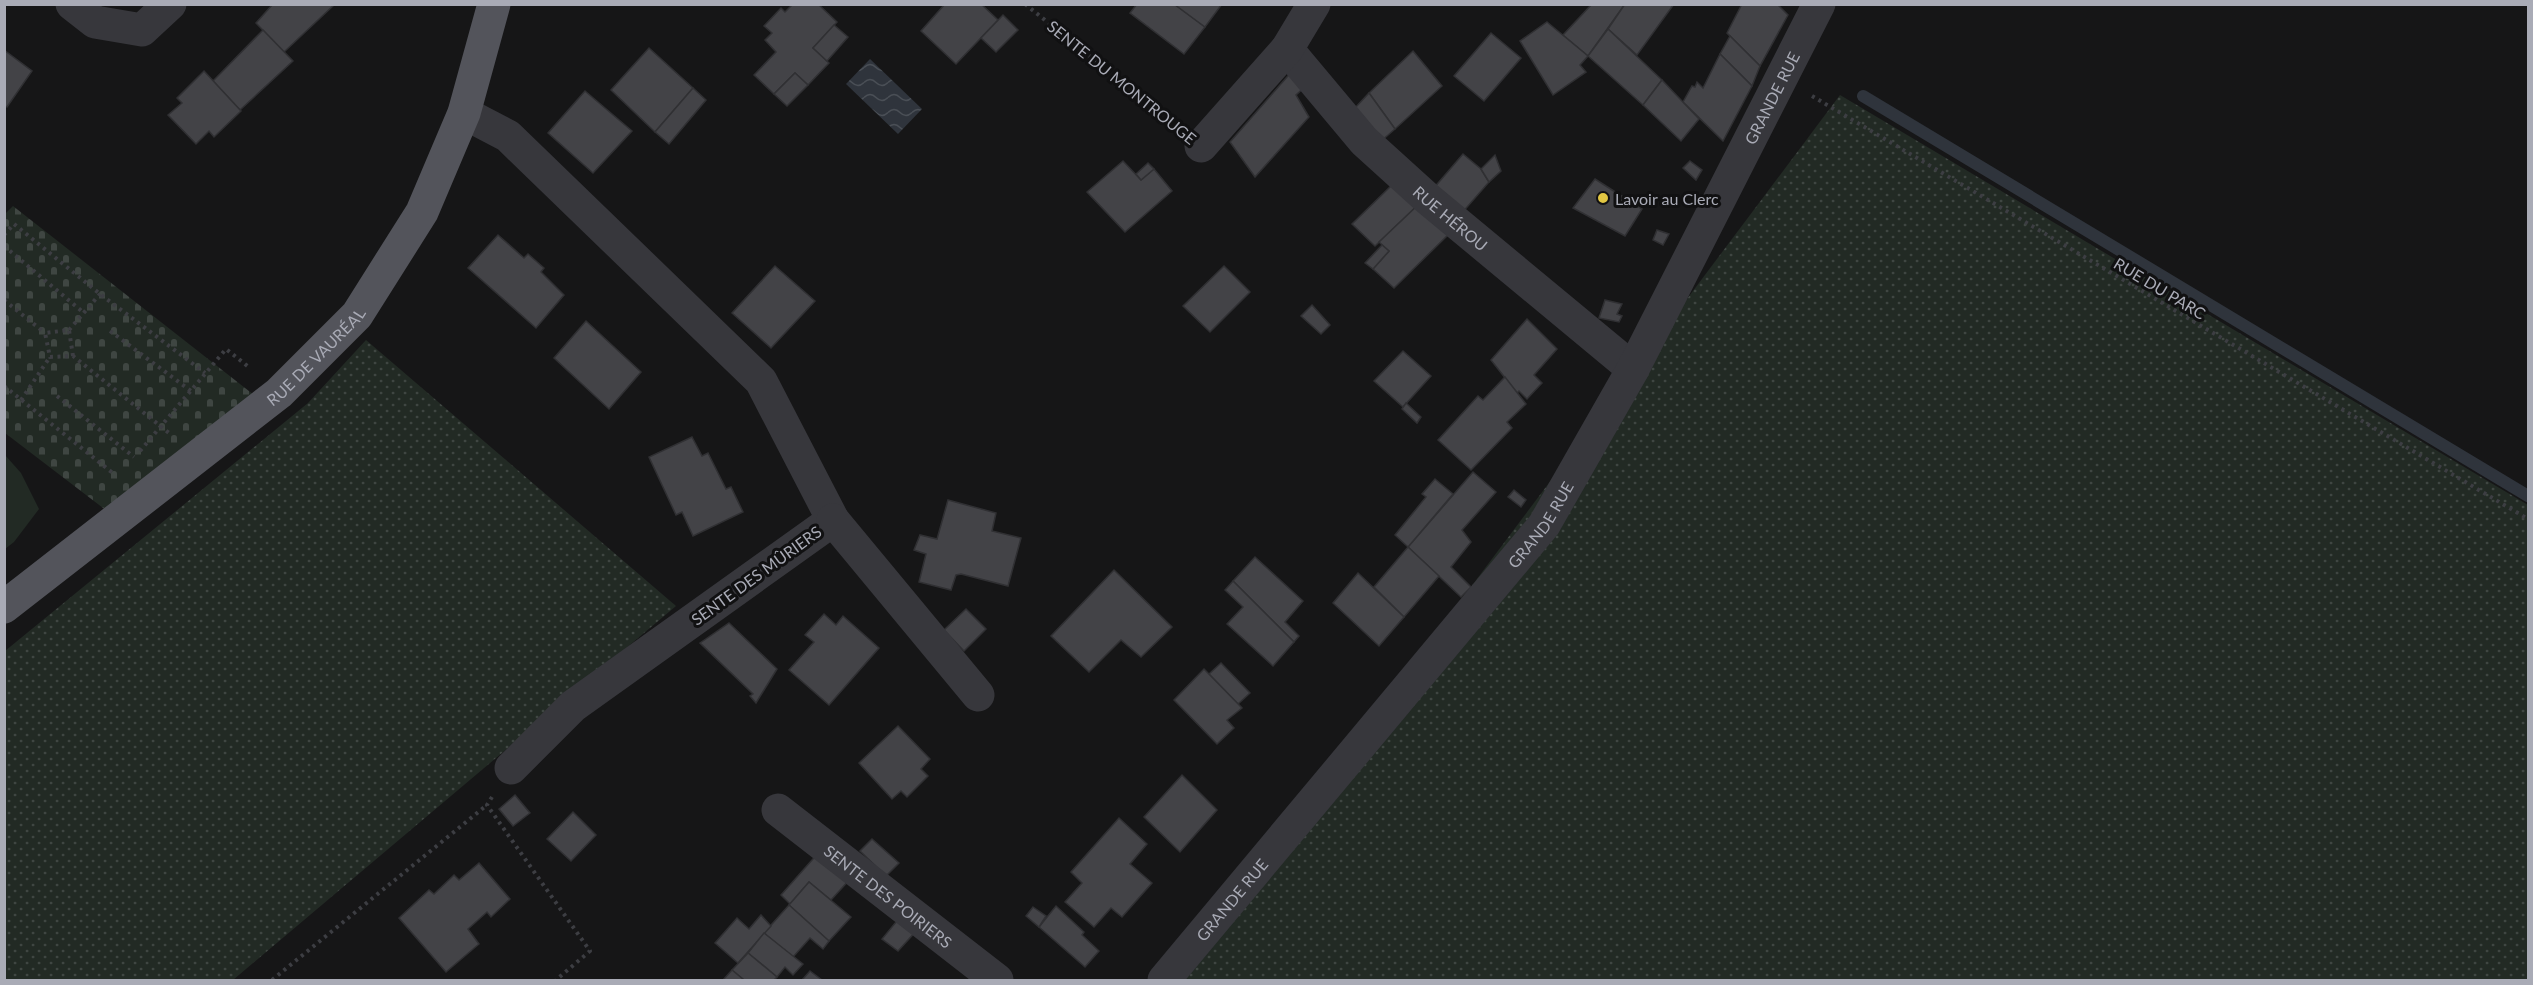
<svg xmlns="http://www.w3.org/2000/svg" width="2533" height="985" font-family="Lato,sans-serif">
<defs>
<pattern id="grass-dots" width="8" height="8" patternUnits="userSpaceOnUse" patternTransform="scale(1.5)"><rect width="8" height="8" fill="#222a24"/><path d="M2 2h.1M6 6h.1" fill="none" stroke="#3f4642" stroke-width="1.8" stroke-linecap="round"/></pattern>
<pattern id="cemetery-stones" width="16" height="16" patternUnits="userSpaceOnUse" patternTransform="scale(1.5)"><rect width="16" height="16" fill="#222a24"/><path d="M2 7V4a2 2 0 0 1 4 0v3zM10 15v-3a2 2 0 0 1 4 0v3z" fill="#3f4642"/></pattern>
<pattern id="water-waves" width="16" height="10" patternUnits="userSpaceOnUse" patternTransform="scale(1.5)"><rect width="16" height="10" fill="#2f343c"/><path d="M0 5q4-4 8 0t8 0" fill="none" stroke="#4a4f56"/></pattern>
</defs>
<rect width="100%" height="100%" fill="#161617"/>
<g fill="url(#grass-dots)">
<path d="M1840,95L2528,505V980H1176Z"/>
<path d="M366,340L676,606L233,980H5V651L308,403Z"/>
</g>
<path fill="url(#cemetery-stones)" d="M13,206L254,395L107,511L5,433L4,215Z"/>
<path fill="#222a24" d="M5,455L21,473L39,509L14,542L5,549Z"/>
<path fill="url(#water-waves)" d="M870,59L922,109L898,134L846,84Z"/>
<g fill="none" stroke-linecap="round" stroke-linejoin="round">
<path stroke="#2f343c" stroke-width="12" d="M1863,96L2528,496"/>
</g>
<g fill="#434347" stroke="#303033" stroke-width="1.5">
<path d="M273,4H335L284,52L256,23Z"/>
<path d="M793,4H818L837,22L813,48L829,63L808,85L795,73L774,94L754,75L776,52L765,40L772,33L764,26L781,8L785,12Z"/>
<path d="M945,4H981L998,20L956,64L921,31Z"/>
<path d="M1137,4H1174L1205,27L1184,54L1130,13Z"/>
<path d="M1174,4H1222L1205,27Z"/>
<path d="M1592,4H1625L1588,56L1563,35Z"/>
<path d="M1625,4H1674L1637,55L1608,29Z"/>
<path d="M1742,4H1777L1788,15L1760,66L1727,33Z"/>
<path d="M1003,15L1018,30L996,52L981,38Z"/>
<path d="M1547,22L1588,56L1580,65L1586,72L1553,95L1520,41Z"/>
<path d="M834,25L848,37L827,61L813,48Z"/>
<path d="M1608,29L1662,80L1643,105L1588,56Z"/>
<path d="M263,30L293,61L240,110L213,81Z"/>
<path d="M1491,33L1521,58L1484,101L1454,76Z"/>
<path d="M1730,36L1760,66L1752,86L1720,54Z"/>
<path d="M649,48L693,88L655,132L611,90Z"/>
<path d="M4,50L32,71L7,107L4,105Z"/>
<path d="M1413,51L1442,86L1395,129L1369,93Z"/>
<path d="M1720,54L1752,86L1723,141L1683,102L1692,86L1695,87L1697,82L1703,88Z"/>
<path d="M1294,69L1306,86L1296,95L1309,117L1255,177L1230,142Z"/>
<path d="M204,71L241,111L214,137L209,131L196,144L168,115L182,103L177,98Z"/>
<path d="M795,73L808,85L787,106L774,94Z"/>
<path d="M1662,80L1699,119L1681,141L1643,105Z"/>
<path d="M693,88L706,100L669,144L655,132Z"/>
<path d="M585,91L632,131L593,173L548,133Z"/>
<path d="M1369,93L1395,129L1380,142L1354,109Z"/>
<path d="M1463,154L1481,169L1489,182L1461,214L1433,189Z"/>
<path d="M1495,155L1501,171L1489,182L1481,169Z"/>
<path d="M1123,161L1141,180L1154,169L1172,191L1125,232L1087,192Z"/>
<path d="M1690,161L1702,170L1696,180L1683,168Z"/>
<path d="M1148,163L1154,169L1141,180L1136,174Z"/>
<path d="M1595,179L1642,209L1625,236L1573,208Z"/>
<path d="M1392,185L1419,204L1375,246L1352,224Z"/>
<path d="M1419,204L1451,232L1394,288L1373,269L1389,251L1379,242Z"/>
<path d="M1657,230L1669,234L1663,245L1653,240Z"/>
<path d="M498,235L524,258L528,254L544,268L541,272L564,295L536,328L468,268Z"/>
<path d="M1382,245L1389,251L1373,269L1365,263Z"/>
<path d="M775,266L815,301L771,348L732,313Z"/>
<path d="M1224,266L1250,292L1210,332L1183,306Z"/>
<path d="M1605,300L1622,304L1617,314L1622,316L1619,322L1599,318Z"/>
<path d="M1312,305L1330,325L1321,334L1301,316Z"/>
<path d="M1527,319L1557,349L1534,375L1542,383L1527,399L1519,391L1517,393L1491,360Z"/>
<path d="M586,321L641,372L609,409L554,358Z"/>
<path d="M1403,351L1431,376L1403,407L1374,381Z"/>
<path d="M1505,377L1526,404L1507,422L1512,428L1471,470L1438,440L1478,396L1483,400Z"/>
<path d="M1406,403L1421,417L1417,423L1402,409Z"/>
<path d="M692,437L702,456L708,453L726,489L731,487L743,512L693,536L682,512L676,515L649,457Z"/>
<path d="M1473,472L1496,492L1462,530L1471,542L1451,567L1471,587L1461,597L1408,547Z"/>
<path d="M1435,479L1453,494L1408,547L1395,535L1426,497L1422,494Z"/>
<path d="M1514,490L1526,500L1521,507L1508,497Z"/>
<path d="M948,500L996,513L992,531L1021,538L1008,586L961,574L956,575L951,590L919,582L926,554L914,550L920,535L937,539Z"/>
<path d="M1408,547L1439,576L1404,617L1374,587Z"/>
<path d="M1255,557L1303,601L1285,622L1299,636L1294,642L1233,581Z"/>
<path d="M1114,570L1172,627L1141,657L1121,640L1089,672L1051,636Z"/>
<path d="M1358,573L1404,617L1379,646L1333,603Z"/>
<path d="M1233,581L1294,642L1273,666L1227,624L1243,607L1225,590Z"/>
<path d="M966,609L986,629L964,651L944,630Z"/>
<path d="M824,614L836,625L843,616L879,648L829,705L789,670L814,642L805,635Z"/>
<path d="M729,623L777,669L756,703L750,696L753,694L700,643Z"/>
<path d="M1221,663L1250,693L1238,704L1209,674Z"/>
<path d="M1204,669L1242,708L1227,720L1234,728L1217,744L1174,700Z"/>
<path d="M898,726L930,759L921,769L928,776L907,797L901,791L892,799L859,763Z"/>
<path d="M1182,775L1217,810L1180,852L1144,817Z"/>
<path d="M515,795L530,813L513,826L499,809Z"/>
<path d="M573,812L596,835L571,861L547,839Z"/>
<path d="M1119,818L1147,844L1130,864L1152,883L1122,917L1111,908L1094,927L1065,902L1082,883L1071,872Z"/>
<path d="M872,839L899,863L886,876L860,851Z"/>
<path d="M820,851L851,878L831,900L809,882L790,904L781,895Z"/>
<path d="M479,863L510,899L491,917L487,912L468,929L479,944L446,972L399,918L429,890L434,894L454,875L459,880Z"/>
<path d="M809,882L851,917L829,941L789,905Z"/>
<path d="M789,905L829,941L823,949L810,938L793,957L764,933Z"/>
<path d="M1056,906L1084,932L1082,935L1099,951L1085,967L1039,927Z"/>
<path d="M1033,907L1046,916L1039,927L1026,916Z"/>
<path d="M761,915L771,926L738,963L715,943L737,918L749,929Z"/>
<path d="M901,916L918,929L898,951L882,939Z"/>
<path d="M764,933L803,964L793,975L785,967L777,977L748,953Z"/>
<path d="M748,953L777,977L774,980H744L732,970Z"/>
<path d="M732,970L744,980H723Z"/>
<path d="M810,971L822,980H802Z"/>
</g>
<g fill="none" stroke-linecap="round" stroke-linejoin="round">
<g stroke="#3d3e43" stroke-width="4" stroke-dasharray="3 4.5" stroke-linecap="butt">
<path d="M1025,4L1173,123"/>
<path d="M1812,96L2528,519"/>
<path d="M4,235L14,224L100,294L205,373"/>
<path d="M4,246L84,313"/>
<path d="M4,300L45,333"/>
<path d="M69,330L100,294"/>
<path d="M110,331L191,391"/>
<path d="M4,355V359"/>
<path d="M73,356L69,330L45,333L50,357L73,356L169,433"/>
<path d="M4,386L114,474"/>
<path d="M57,396L134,457"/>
<path d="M21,400L50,357"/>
<path d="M140,451L226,349L250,368"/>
<path d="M492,797L487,805L590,951L556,980"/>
<path d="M272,980L487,805"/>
</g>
<g stroke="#37373c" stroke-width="33">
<path d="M72,4L95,22L142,30L170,4"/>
<path id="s1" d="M1287,49L1364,141L1428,199L1633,369"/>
<path d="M464,113L508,136L761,381L833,520L573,706L511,768"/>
<path d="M1201,146L1287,49L1314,4"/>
<path d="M833,520L978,695"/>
<path id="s2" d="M778,810L997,980"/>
<path id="s3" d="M1164,980L1544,525L1633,369L1819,4"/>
</g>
<path stroke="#53545b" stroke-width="33" id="s4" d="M4,607L279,393L357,315L422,212L464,113L494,4"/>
</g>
<circle fill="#e2c743" stroke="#111112" stroke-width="2" cx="1603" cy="198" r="6"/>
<g text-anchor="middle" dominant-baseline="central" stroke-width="6" stroke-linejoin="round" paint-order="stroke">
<g font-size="16" fill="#a9abb6" stroke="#111112">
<text transform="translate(1122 82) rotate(39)">SENTE DU MONTROUGE</text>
<text stroke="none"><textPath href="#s3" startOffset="1077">GRANDE RUE</textPath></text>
<text stroke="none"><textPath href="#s1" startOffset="236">RUE HÉROU</textPath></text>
<text transform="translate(2160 288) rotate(31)">RUE DU PARC</text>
<text stroke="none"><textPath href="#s4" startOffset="400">RUE DE VAURÉAL</textPath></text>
<text stroke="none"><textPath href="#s3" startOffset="591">GRANDE RUE</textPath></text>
<text transform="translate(756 575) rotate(-36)">SENTE DES MÛRIERS</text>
<text stroke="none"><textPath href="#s2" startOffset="140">SENTE DES POIRIERS</textPath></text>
<text stroke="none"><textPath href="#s3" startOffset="105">GRANDE RUE</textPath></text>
</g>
<g font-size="16" fill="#a9abb6" stroke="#111112" text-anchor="start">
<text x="1615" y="198">Lavoir au Clerc</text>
</g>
</g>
<rect width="2533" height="985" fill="none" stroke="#a9abb6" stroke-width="12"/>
</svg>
